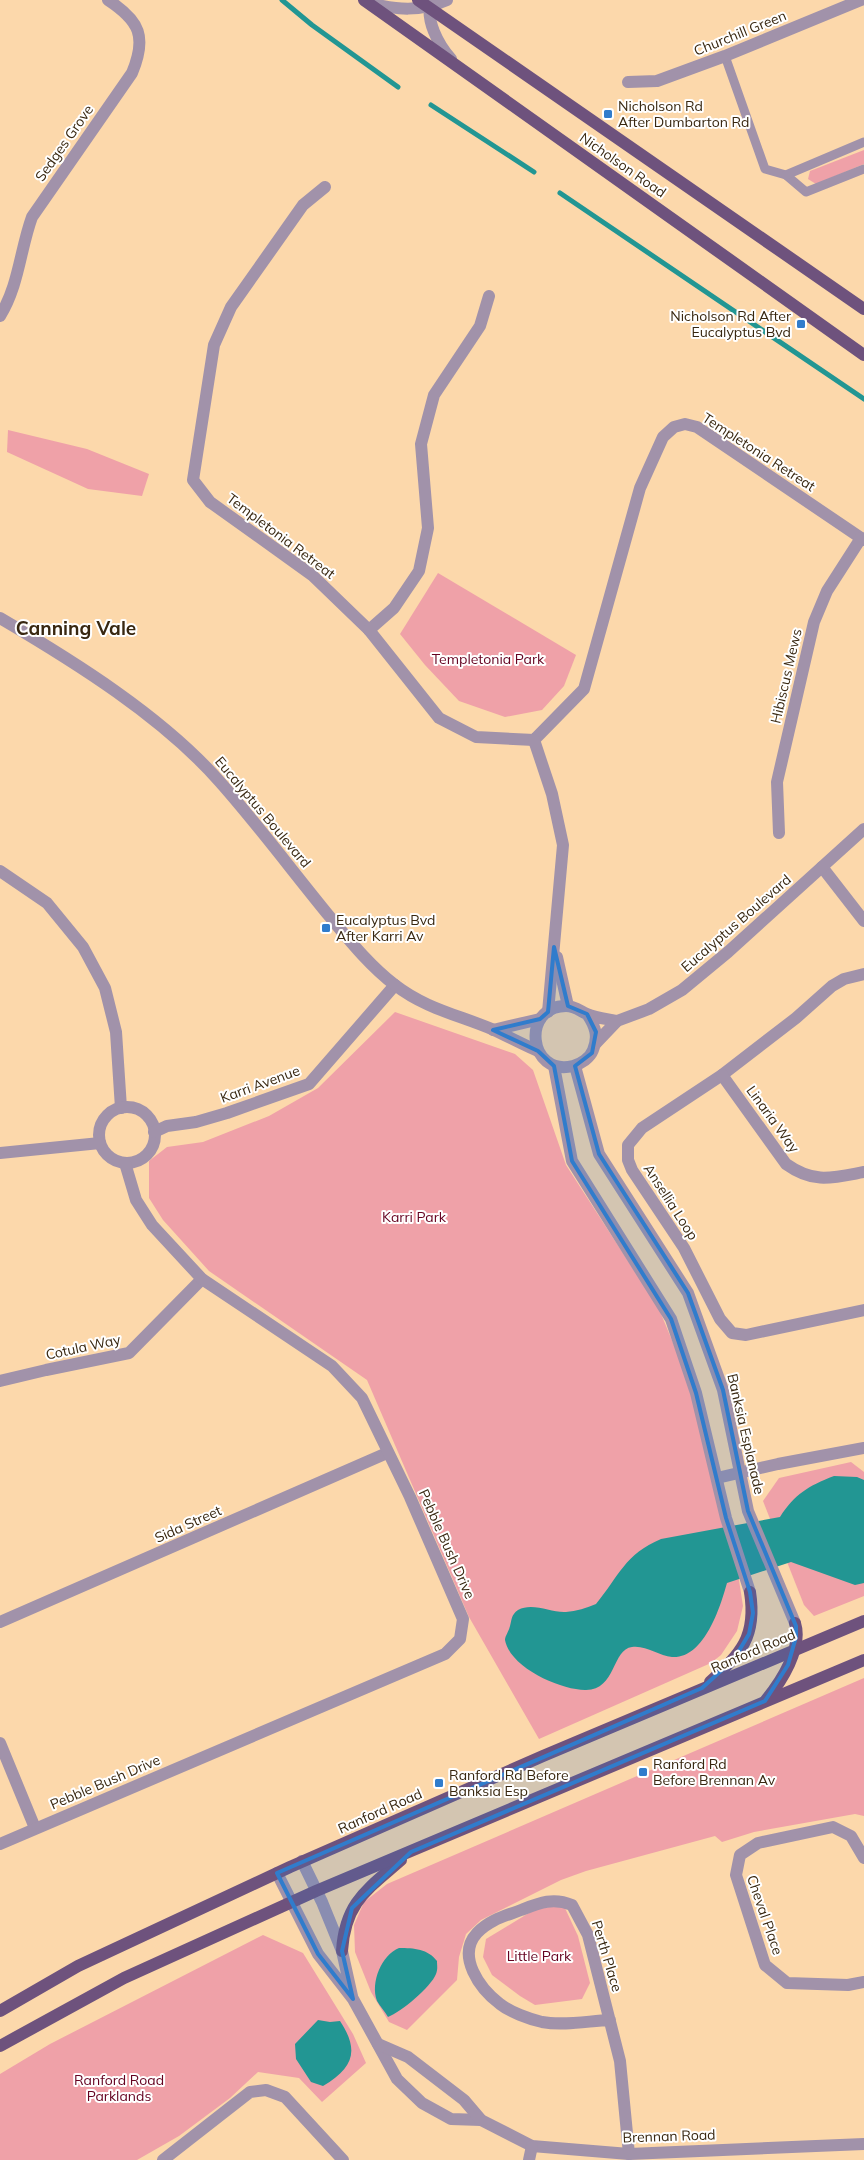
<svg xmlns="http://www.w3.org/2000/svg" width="864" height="2160" font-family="Mulish,sans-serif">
<rect width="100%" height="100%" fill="#fcd8ab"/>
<g fill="#efa1a8">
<path d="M864,150V164L816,184L808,179L810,171Z"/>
<path d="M8,430L87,449L149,474L142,496L88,489L7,452Z"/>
<path d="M438,573L576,655L564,686L542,710L505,717L459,701L425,665L400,634Z"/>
<path d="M395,1012L515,1054L533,1070L566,1165L659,1309L695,1396L736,1561L743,1606L737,1631L721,1655L711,1663L539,1739L469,1617L367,1380L209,1271L163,1220L149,1198V1161L167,1147L203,1142L269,1116L318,1088Z"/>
<path d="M851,1462L864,1472V1596L814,1616L804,1605L763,1501L779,1478Z"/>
<path d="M864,1678V1816L855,1814L754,1832L722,1842L715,1836L586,1871L561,1880L481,1920L466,1934L459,1957L457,1980L407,2030L389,2022L371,1992L355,1952L354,1925L364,1902L387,1884Z"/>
<path d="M564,1906L578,1936L590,1983L582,1999L535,2005L520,1996L492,1975L483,1957L486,1939L537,1908Z"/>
<path d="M263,1935L303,1953L353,2034L366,2063L322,2102L299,2078L258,2072L230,2098L179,2136L137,2160H0V2074L50,2044Z"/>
</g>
<g fill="#229693">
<path d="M834,1476L857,1477L864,1480V1583L855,1585L791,1562L727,1583C720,1608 704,1659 672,1657C659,1656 646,1645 632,1647C612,1649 616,1691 585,1690C561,1690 510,1668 505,1640C505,1636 509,1631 510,1626C512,1619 511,1615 518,1610C533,1602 551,1613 566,1612C576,1611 587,1608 596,1604C619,1576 625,1554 661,1539L780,1517C795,1494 808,1486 834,1476Z"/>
<path d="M399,1948C414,1948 428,1949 437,1961C437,1966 438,1969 436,1974C431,1987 401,2012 388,2017C385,2012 380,2006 377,2001C370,1982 382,1955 399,1948Z"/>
<path d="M318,2020L330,2022L340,2021C360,2051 353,2068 323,2086L311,2082L296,2059L295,2044Z"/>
</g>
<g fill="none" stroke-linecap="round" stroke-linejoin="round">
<g stroke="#229693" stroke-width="5">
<path d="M282,0L312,25L398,87"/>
<path d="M431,105L534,172"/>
<path d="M560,193L864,399"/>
</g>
<g stroke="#a192aa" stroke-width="9">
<path d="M725,56L765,169L786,175L806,192L864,169"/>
<path d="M786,175L864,142"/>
</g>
<g stroke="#a192aa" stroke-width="12">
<path d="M628,82L657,81L725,56L861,0"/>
<path d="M325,187L303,205L231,307L214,345L193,480L210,502L312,575L369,630L439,718L476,737L534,740L584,689L640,488L663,437L674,427L685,424L697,427L864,540"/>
<path d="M0,316C19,285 20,250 32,217L132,73C147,37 140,21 108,0"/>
<path d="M369,630L394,608L419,571L428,528L421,444L434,395L480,326L489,296"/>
<path d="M534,740L552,794L563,845L548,1012"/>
<path d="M779,833L777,782L814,622L827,591L861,538"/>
<path d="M822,867L864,921"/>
<path d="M0,871L47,903L83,947L105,988L116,1032L121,1108"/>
<path d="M557,957L568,1006"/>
<path d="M864,974L844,979L832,986L796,1018L722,1075L642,1128L628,1145V1160L632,1170L684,1248L720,1319L732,1333L746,1335L864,1310"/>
<path d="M722,1075L786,1164C814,1184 832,1178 864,1172"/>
<circle cx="127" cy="1135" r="28"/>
<path d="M154,1132L167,1126L196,1122L227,1113L309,1084L395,985"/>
<path d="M0,1153L100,1143"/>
<path d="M0,1381L46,1370L129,1353L202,1279"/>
<path d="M717,1478L778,1464L864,1448"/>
<path d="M0,1622L387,1453"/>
<path d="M0,1743L35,1828"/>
<path d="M0,1844L445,1654L460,1639L463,1619L410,1497L362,1398L332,1366L202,1279L152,1225L136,1200L125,1163"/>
<path d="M864,1858L851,1836L833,1827L758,1843L740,1855L736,1875L765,1965L787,1983L848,1985L864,1982"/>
<path d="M302,1861L322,1902L342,1951L352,1996"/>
<path d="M277,1873L318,1954L353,1999L397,2079L422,2103L451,2119L481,2120"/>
<path d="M610,2020C588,2021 564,2026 542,2022C529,2019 510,2012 500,2004C480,1989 456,1956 477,1933C489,1920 505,1916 521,1910C539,1903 553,1897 572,1905L588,1935L620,2061L629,2154"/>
<path d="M378,2044L408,2057L464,2100L481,2120L532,2146L629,2154L864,2144"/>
<path d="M163,2160L250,2092L266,2090L285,2097L343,2160"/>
<path d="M529,2160L532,2146"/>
</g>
<g stroke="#a192aa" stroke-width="12">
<path d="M431,0C425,20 438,44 451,59"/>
<path d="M369,3C397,10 420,12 447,0"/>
<path d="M0,618C75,662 163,717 220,782C259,826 293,872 330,917C350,941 370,966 395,985C426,1009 459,1015 494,1030C509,1037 524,1045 538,1051"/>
<path d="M587,1014C595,1026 599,1036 593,1050C590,1058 581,1064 573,1066C528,1077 521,1006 566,1006C575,1006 580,1011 587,1014C596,1018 608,1019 617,1021"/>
<path d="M493,1030L540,1019"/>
<path d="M596,1043L617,1021L649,1009L682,990L728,952L864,829"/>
<path d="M554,1066L572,1161L671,1319L696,1393L726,1518L750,1592"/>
<path d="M575,1066L599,1154L688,1293L723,1390L748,1511L795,1623"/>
</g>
<g stroke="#6e527d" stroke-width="12">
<path d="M364,0L864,355"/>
<path d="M418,0L864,309"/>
<path d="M710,1682C741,1653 757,1637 750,1592"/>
<path d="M766,1700C781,1682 803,1648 795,1623"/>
<path d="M342,1951C345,1902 368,1889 401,1860"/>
<path d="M0,2011L78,1966L290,1867L543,1756L864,1621"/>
<path d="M0,2046L124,1978L316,1891L864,1660"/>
</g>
</g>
<path fill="#307ccc" fill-opacity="0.2" stroke="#307ccc" stroke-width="4" stroke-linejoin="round" d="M554,947L568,1006L587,1014L596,1032L592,1053L575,1066L599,1154L688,1293L723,1390L748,1511L796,1626V1637L788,1665L765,1701L411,1852L352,1908L342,1951L353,1999L318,1954L277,1873L702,1688L734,1659L749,1634L753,1613L750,1592L726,1518L696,1393L671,1319L572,1161L554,1066L538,1051L493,1030L540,1019L548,1012Z"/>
<g fill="#307ccc" stroke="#fff" stroke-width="2">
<rect x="603" y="109" width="10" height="10" rx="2.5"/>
<rect x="796" y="319" width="10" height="10" rx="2.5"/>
<rect x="321" y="923" width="10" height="10" rx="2.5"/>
<rect x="638" y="1767" width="10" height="10" rx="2.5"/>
<rect x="434" y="1778" width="10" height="10" rx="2.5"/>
</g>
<g text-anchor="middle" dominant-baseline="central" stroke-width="4" stroke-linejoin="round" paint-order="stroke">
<g font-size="14" fill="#382710" stroke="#fff">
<text transform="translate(740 33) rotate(-22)">Churchill Green</text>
<text transform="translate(64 143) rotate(-55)">Sedges Grove</text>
<text transform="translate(623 165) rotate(35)">Nicholson Road</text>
<text transform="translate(759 452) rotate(33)">Templetonia Retreat</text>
<text transform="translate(281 536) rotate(37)">Templetonia Retreat</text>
<text transform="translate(786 676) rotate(-77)">Hibiscus Mews</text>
<text transform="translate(263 812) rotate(50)">Eucalyptus Boulevard</text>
<text transform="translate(736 923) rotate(-41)">Eucalyptus Boulevard</text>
<text transform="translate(260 1084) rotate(-20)">Karri Avenue</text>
<text transform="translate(773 1119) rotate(54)">Linaria Way</text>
<text transform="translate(671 1202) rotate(57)">Ansellia Loop</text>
<text transform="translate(83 1347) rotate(-12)">Cotula Way</text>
<text transform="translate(746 1434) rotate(77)">Banksia Esplanade</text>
<text transform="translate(188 1524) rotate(-24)">Sida Street</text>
<text transform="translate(447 1544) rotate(66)">Pebble Bush Drive</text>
<text transform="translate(753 1651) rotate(-23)">Ranford Road</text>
<text transform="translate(105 1782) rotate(-23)">Pebble Bush Drive</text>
<text transform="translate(380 1811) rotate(-24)">Ranford Road</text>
<text transform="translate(765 1915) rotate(71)">Cheval Place</text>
<text transform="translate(607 1956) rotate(73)">Perth Place</text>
<text transform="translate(669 2136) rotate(-2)">Brennan Road</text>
</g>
<g font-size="14" fill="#382710" stroke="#fff" text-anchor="start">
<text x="618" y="106">Nicholson Rd<tspan x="618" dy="16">After Dumbarton Rd</tspan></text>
<text x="791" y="316" text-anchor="end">Nicholson Rd After<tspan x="791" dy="16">Eucalyptus Bvd</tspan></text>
<text x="336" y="920">Eucalyptus Bvd<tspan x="336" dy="16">After Karri Av</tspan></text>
<text x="653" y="1764">Ranford Rd<tspan x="653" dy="16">Before Brennan Av</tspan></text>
<text x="449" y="1775">Ranford Rd Before<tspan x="449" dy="16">Banksia Esp</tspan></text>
</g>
<g font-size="14" fill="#640220" stroke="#fff">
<text x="488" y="659">Templetonia Park</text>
<text x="414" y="1217">Karri Park</text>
<text x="539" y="1956">Little Park</text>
<text x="119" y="2080">Ranford Road<tspan x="119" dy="16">Parklands</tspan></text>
</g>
<g font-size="19" font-weight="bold" fill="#382710" stroke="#fff">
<text x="76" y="628">Canning Vale</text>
</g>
</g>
</svg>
